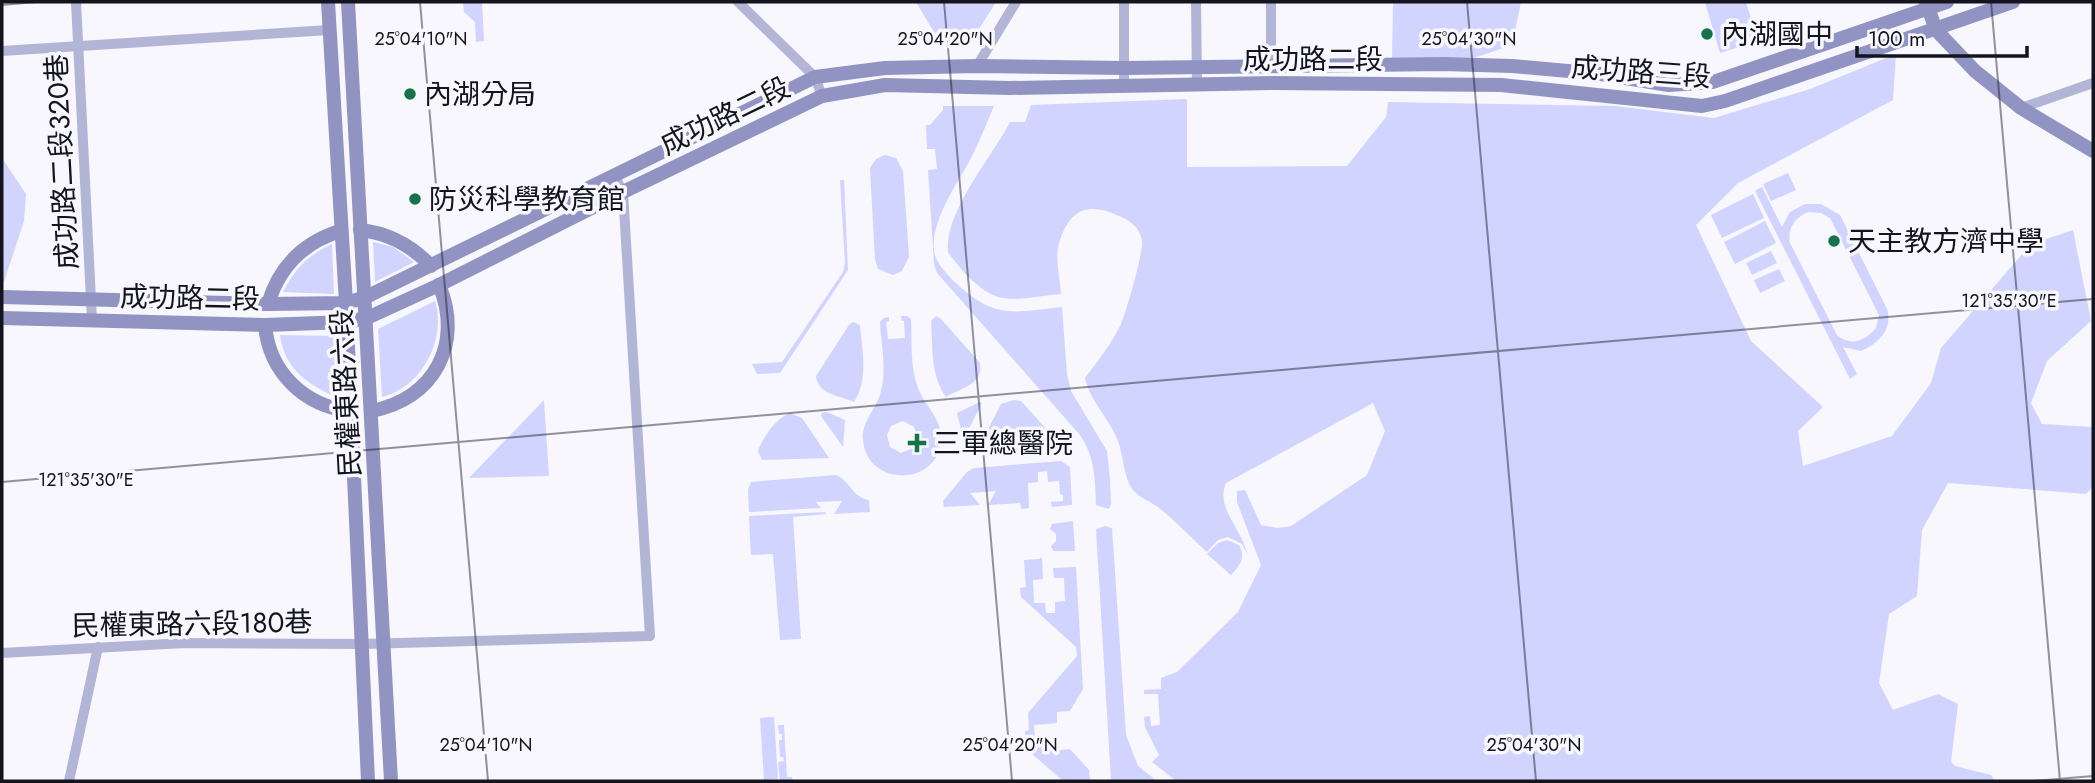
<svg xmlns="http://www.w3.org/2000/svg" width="2095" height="783" font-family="Jost,'Noto Sans TC',sans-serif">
<rect width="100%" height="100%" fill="#f7f7fd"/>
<g fill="#d1d4fe" fill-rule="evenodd">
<path d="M463,2H482L484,41L476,42L475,22L464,12Z"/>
<path d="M916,2H996L977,32L941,44Z"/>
<path d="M1393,2H1521L1512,45L1462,62L1392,58Z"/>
<path d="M1705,2H1746L1758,41L1720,53Z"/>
<path d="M1896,54L1893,100L1738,183L1696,225L1751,341L1823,407L1798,431L1803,466L1892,436L1931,383L1941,348L2031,244L2073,230L2091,321L2047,361L2031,403L2042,424L2093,427V487L2086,494L1948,483L1922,530L1917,596L1889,614L1879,683L1893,710L1938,694L1958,704L1951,762L1955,766L1991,775L1995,781H1176L1152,762L1159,755L1145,727L1144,717L1150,716L1151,726L1160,725L1158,694H1144V690L1161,689V678L1177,672L1238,612L1261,565L1237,502V491L1245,490L1261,525L1278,528L1291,526L1367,475L1385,431L1373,403L1226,483C1215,508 1243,530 1247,554L1242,544L1228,537L1218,540L1207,552C1191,538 1176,521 1159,508C1152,502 1138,497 1133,490C1122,475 1124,451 1115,434C1105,414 1090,400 1085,378C1098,361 1112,343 1121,324C1126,313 1144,250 1142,241C1140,227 1129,220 1117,215C1089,203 1071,208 1060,240C1054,256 1060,277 1061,294C1042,295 1017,302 998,297C978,290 960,269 948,252C944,212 992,157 1010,122H1025L1031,105L1187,99V167L1347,166L1386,117L1388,102L1615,106L1714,118L1810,89Z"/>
<path d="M943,106H994C986,124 979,143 970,160C957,184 927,226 935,255C938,266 949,276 957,284C996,320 1014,312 1062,307L1067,374L1071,391L1107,451L1110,479L1111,504L1109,509L1096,505C1095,479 1095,457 1080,435L937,273L934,264L928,170L937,169L935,149H927L926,125H930L943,110Z"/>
<path d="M885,155L896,158L903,171L909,257L902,271L893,275L878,269L875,259L870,168L876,159Z"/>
<path d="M2,158L26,194L24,221L4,282H2Z"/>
<path d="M1788,173L1796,190L1771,201L1763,184Z"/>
<path d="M840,180H844L848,270L780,373L757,374L752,364L782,362L843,272L845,263Z"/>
<path d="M1762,187L1782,227L1790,212L1805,204H1821L1840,215L1887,309C1893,329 1879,343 1861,351L1843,347L1857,374L1850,379L1755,191ZM1809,212L1821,213L1830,218L1879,315L1876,328C1865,341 1851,347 1837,335L1790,243C1787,228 1795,217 1809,212Z"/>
<path d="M1753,194L1764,218L1722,238L1711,215Z"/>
<path d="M1765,221L1776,243L1735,264L1724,242Z"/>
<path d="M373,242L393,247L414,262L375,282Z"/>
<path d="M332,244L334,294L283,292C295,269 308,255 332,244Z"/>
<path d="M1771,251L1777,263L1752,275L1746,263Z"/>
<path d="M1779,269L1785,281L1760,293L1754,280Z"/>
<path d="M435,301C447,339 421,388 382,397L378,329Z"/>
<path d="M901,316H907L911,319C912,342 910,367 918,388C925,407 943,419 941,441C937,487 867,487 863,440C861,421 877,409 881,391C887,370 881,344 880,322L884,318L889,317V321L886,322L888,339L905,338L904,321H902ZM903,421L914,427L918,439L913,448L901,453L890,447L887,435L891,426Z"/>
<path d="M936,316L941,319L980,363C984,384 961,388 946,397C930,374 933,348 931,321Z"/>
<path d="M853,322L860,325C862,351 869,379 854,402C839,395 818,395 816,376L849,325Z"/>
<path d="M280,335L334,336L337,398C309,385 284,369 280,335Z"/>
<path d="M544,400L549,476L469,478Z"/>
<path d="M1014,400L1021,401L1049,432L1048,440L1042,443L979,447L1001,404Z"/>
<path d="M980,402L982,403L962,442V433L957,413Z"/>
<path d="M827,412L845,420L843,447L821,416L822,413Z"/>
<path d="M790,413L802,418L829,458L762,460L758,451C763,437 776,418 790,413Z"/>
<path d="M1061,461L1070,467L1072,505L1052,507L1051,502L1063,501V495L1060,494L1059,481L1048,482L1047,471L1038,472V482L1028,483L1029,508L1021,509L1020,503L988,505L996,491L970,493L980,505L944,507L943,501L967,472L974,468Z"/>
<path d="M836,475C850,481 853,498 869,500L870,512L834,514L842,501L816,502L821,508L749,512L748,490L751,482Z"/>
<path d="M825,512L826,514L793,517L801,639L780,640L773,554L751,555L749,516Z"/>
<path d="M1073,521L1075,551H1053L1051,546L1056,541V534L1050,529L1052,524Z"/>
<path d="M1105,526L1112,528L1126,735L1138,766L1157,781H1111L1096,529Z"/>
<path d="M1227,540L1239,545C1246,558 1240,565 1231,575L1207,554L1218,543Z"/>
<path d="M1042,557L1043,579L1033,580L1034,603H1045L1046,613H1055V602L1065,601L1064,578H1054L1053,568L1076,567L1083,689L1070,711L1057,712V723L1034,725L1035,740L1059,738L1060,750L1070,749L1089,770L1090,781H1063L1030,752V735H1025V731L1029,730L1028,713L1077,656L1076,647L1021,597L1020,588L1026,587L1024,560L1039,559Z"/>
<path d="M774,717L778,779L764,780L760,718Z"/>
<path d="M778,725H784L787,777H792L793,781H780L778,762L784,761L783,757H780L779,740H782V734H779Z"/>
</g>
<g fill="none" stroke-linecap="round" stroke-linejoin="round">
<g stroke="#b2b5d5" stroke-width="10">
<path d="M76,2L92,320"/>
<path d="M738,2L815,77L822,96"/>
<path d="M1124,2V86"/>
<path d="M1196,2L1197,83"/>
<path d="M1271,2V66"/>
<path d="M2,51L329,30"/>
<path d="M977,66L1016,2"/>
<path d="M2021,108L2093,83"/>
<path d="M2,653L185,643L362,644L650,636L623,192L614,175"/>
<path d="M69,781L98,647"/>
</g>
<g stroke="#9194c3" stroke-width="14">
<path d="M328,2L346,303L368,781"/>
<path d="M348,2L391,781"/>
<path d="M1926,2L1936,30L1975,71L2021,108L2093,151"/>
<path d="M360,230C389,233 411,245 431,266"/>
<path d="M2,297L268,304L346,303L366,297L815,77L885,68L977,66L1124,68L1443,64L1512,66L1601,74L1669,85L1713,82L1947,2"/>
<path d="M268,304C279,267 302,243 340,231"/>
<path d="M2,318L265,325L346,322L367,318L439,285L623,192L822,96L885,85L1010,88L1273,83L1501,85L1702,106L1725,101L2013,2"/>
<path d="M265,325C269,372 304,406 350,411"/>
<path d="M371,411C434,400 464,343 439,285"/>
</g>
</g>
<path fill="none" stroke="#13141d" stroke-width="2" stroke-opacity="0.45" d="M420,2L488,781M944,2L1012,781M1467,2L1536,781M1991,2L2060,781M2,5L36,2M2,482L2093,299M2034,781L2093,776"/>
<g fill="#157349" stroke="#f7f7fd" stroke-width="2.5">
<circle cx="1707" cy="34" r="7"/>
<circle cx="410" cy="94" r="7"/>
<circle cx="415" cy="199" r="7"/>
<circle cx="1834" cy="241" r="7"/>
<path d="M913.5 432.5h7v7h7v7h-7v7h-7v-7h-7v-7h7z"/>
</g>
<g text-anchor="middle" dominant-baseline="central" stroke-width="7" stroke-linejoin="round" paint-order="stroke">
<g font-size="28" fill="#13141d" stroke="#f7f7fd" text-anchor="start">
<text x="1721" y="34">內湖國中</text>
<text x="424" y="94">內湖分局</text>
<text x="429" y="199">防災科學教育館</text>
<text x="1848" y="241">天主教方濟中學</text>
<text x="933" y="443">三軍總醫院</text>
</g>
<g font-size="28" fill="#13141d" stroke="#f7f7fd">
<text x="1313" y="59">成功路二段</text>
<text transform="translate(1641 72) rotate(4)">成功路三段</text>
<text transform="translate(725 116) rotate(-26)">成功路二段</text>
<text transform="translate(62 162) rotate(-93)">成功路二段320巷</text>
<text transform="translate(190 298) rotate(1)">成功路二段</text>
<text transform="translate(346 393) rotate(-93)">民權東路六段</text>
<text transform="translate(192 624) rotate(-1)">民權東路六段180巷</text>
</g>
</g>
<g font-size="18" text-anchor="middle" fill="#13141d" stroke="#f7f7fd" stroke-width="7" stroke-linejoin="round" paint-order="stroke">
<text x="421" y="45">25°04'10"N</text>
<text x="945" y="45">25°04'20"N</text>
<text x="1469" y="45">25°04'30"N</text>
<text x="2009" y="307">121°35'30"E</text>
<text x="86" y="486">121°35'30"E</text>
<text x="486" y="751">25°04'10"N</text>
<text x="1010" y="751">25°04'20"N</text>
<text x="1534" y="751">25°04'30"N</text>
</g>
<rect width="2095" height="783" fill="none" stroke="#13141d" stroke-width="7"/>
<path d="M1857 46v10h170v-10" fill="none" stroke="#13141d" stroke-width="3.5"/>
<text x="1868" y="46" font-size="21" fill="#13141d" stroke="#f7f7fd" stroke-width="5" paint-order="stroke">100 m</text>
</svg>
